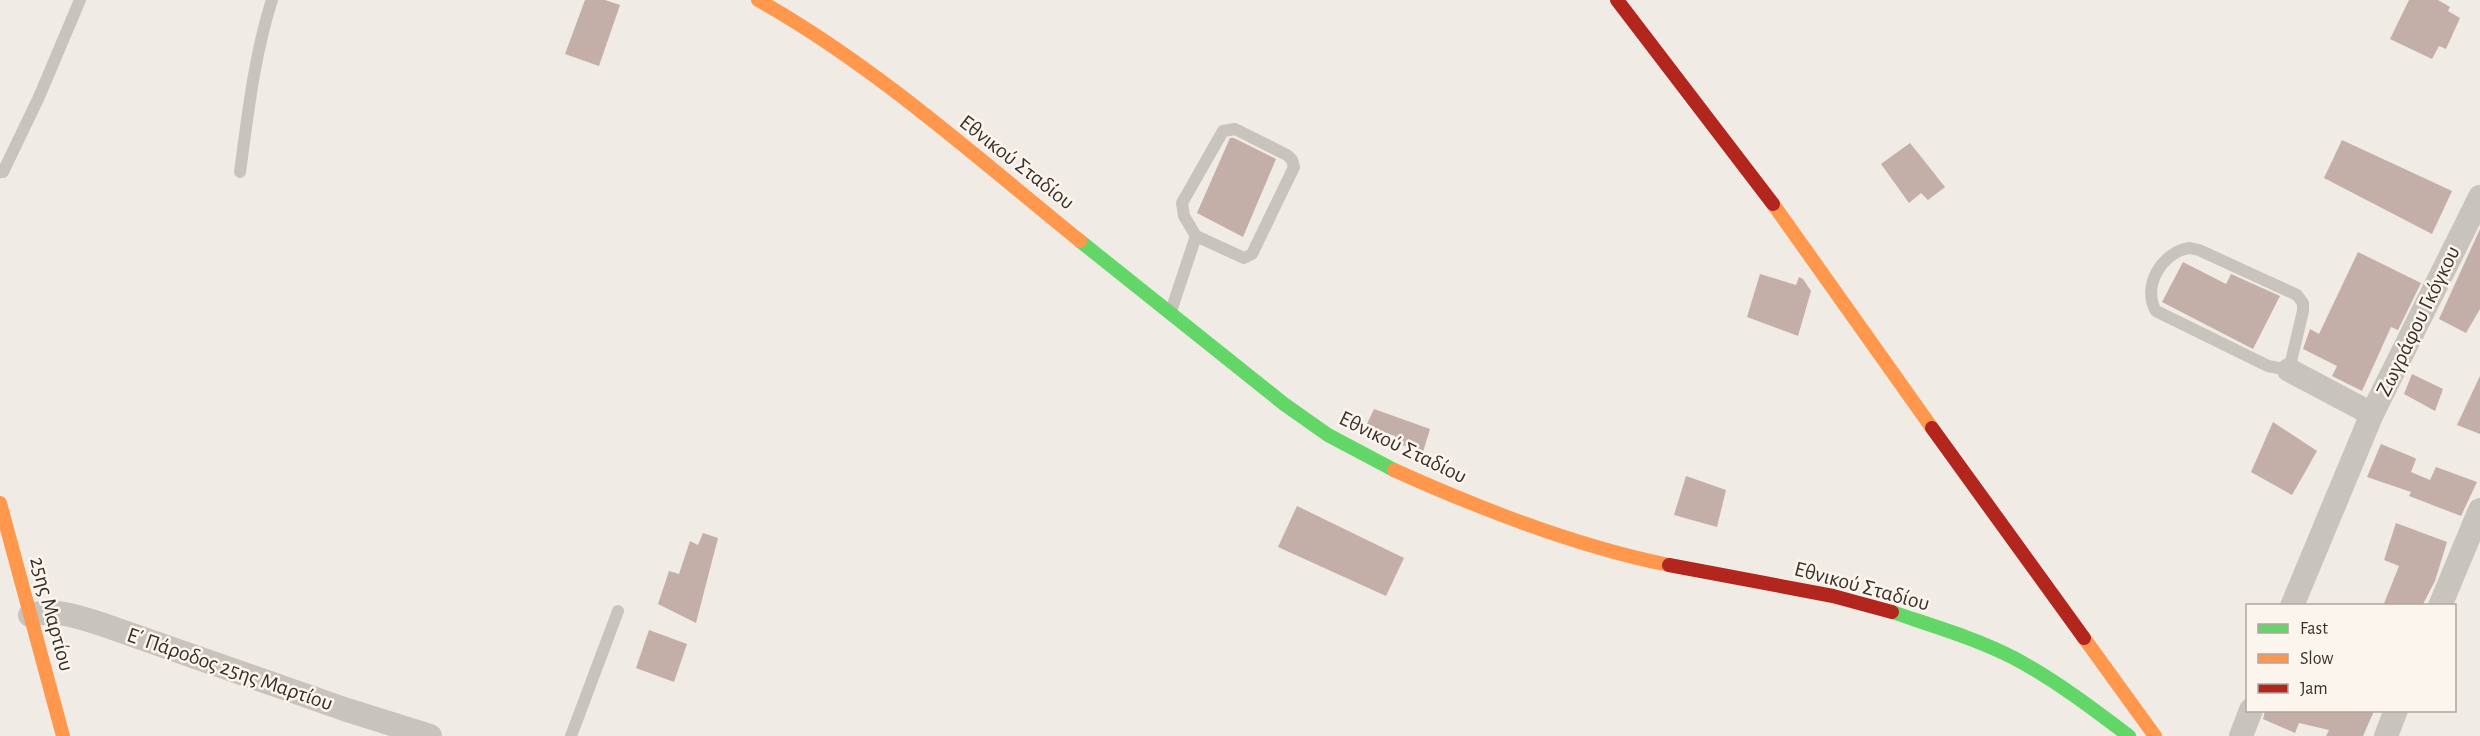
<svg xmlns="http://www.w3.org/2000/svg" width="2480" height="736" font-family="'Alegreya Sans',sans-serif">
<rect width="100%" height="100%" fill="#f0ebe5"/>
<g fill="#c3afa7">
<path d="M585,0H605L620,5L599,66L565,54Z"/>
<path d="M2409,0H2438L2450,7L2448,11L2460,18L2446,49L2439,46L2432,59L2390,39Z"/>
<path d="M1230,138H1234L1276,159L1243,237L1197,213Z"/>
<path d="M2342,140L2452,191L2432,234L2324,178Z"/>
<path d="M1910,143L1945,187L1928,200L1921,193L1909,203L1881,164Z"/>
<path d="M2480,229V309L2466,333L2439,319Z"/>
<path d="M2358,252L2421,283L2398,330L2391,327L2362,391L2332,376L2337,366L2303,349L2310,329L2319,334Z"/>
<path d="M2183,262L2226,284L2231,274L2280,296L2253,349L2162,302Z"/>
<path d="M1760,274L1796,285L1799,277L1803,279L1811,291L1798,336L1747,317Z"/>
<path d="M2412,374L2443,389L2435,411L2404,394Z"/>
<path d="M2480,376V434L2457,425Z"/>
<path d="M1374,409L1430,429L1423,452L1393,442L1395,436L1366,426Z"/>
<path d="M2273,422L2317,451L2292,495L2251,472Z"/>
<path d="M2381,444L2415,458L2416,459L2411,472L2430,480L2436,467L2477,482L2461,516L2409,496L2411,492L2367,477Z"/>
<path d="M1686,476L1726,490L1717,527L1674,515Z"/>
<path d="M1297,506L1404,558L1386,596L1278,547Z"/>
<path d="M2396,523L2447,542L2435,581L2422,606H2383L2399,566L2384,560Z"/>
<path d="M703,533L718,538L696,623L658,604L669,571L679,574L690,541L698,545Z"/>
<path d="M649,630L687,644L674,682L636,668Z"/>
<path d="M2265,711H2374L2363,736H2326L2329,730L2299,723L2295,733L2263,719Z"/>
</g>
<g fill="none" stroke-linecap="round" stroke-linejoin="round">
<g stroke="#c9c3be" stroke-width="12">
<path d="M0,172H3L39,97L80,0"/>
<path d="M240,172C248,114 254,56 272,0"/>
<path d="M2190,248L2199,250L2297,295L2303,303V311L2289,370L2268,366L2156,311C2141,286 2163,251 2190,248Z"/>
<path d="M1171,311L1196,236L1184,216L1182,203L1223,131L1235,129L1287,155L1292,160L1294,167L1252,254L1244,258L1196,236"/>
<path d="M571,736L618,611"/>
</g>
<g stroke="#c9c3be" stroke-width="24">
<path d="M2289,370L2372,414"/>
<path d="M2292,606L2372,414L2480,197"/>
<path d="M2440,606L2480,510"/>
<path d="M30,615C56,609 76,616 101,624L347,710L430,736"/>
<path d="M2241,736L2251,710"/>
<path d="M2386,736L2396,710"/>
</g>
<g stroke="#63d668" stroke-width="14">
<path d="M1080,241L1284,404L1328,435L1394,470"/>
<path d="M1892,612C1933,626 1975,638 2014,658C2055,680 2092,708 2129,736"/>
</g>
<g stroke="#ff974d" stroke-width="14">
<path d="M758,0C874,65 976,157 1080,241"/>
<path d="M1773,204L1932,428"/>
<path d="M1394,470C1478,508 1578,547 1669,565"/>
<path d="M0,503L63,736"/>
<path d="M2084,638L2155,736"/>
</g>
<g stroke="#b3261e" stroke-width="14">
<path d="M1617,0L1773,204"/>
<path d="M1932,428L2084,638"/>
<path d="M1669,565L1833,596L1892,612"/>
</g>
</g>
<g text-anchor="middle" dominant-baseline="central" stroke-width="5" stroke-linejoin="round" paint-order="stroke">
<g font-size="22" fill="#3b302b" stroke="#fbf5ee">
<text transform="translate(1017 162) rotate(38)">Εθνικού Σταδίου</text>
<text transform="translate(2418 321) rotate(-64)">Ζωγράφου Γκόγκου</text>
<text transform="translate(1403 447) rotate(26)">Εθνικού Σταδίου</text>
<text transform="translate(1862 586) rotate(15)">Εθνικού Σταδίου</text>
<text transform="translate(52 614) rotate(75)">25ης Μαρτίου</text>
<text transform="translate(230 669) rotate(19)">Ε΄ Πάροδος 25ης Μαρτίου</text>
</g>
</g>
<rect x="2246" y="604" width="210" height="108" fill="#fbf5ee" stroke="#aea6a0" stroke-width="1.5"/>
<rect x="2258" y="624" width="30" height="9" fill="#63d668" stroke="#aea6a0" stroke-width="1.5"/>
<text x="2300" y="634" font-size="18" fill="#3b302b">Fast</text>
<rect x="2258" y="654" width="30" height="9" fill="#ff974d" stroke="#aea6a0" stroke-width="1.5"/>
<text x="2300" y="664" font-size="18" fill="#3b302b">Slow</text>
<rect x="2258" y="684" width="30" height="9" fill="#b3261e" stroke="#aea6a0" stroke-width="1.5"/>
<text x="2300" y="694" font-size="18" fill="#3b302b">Jam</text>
</svg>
